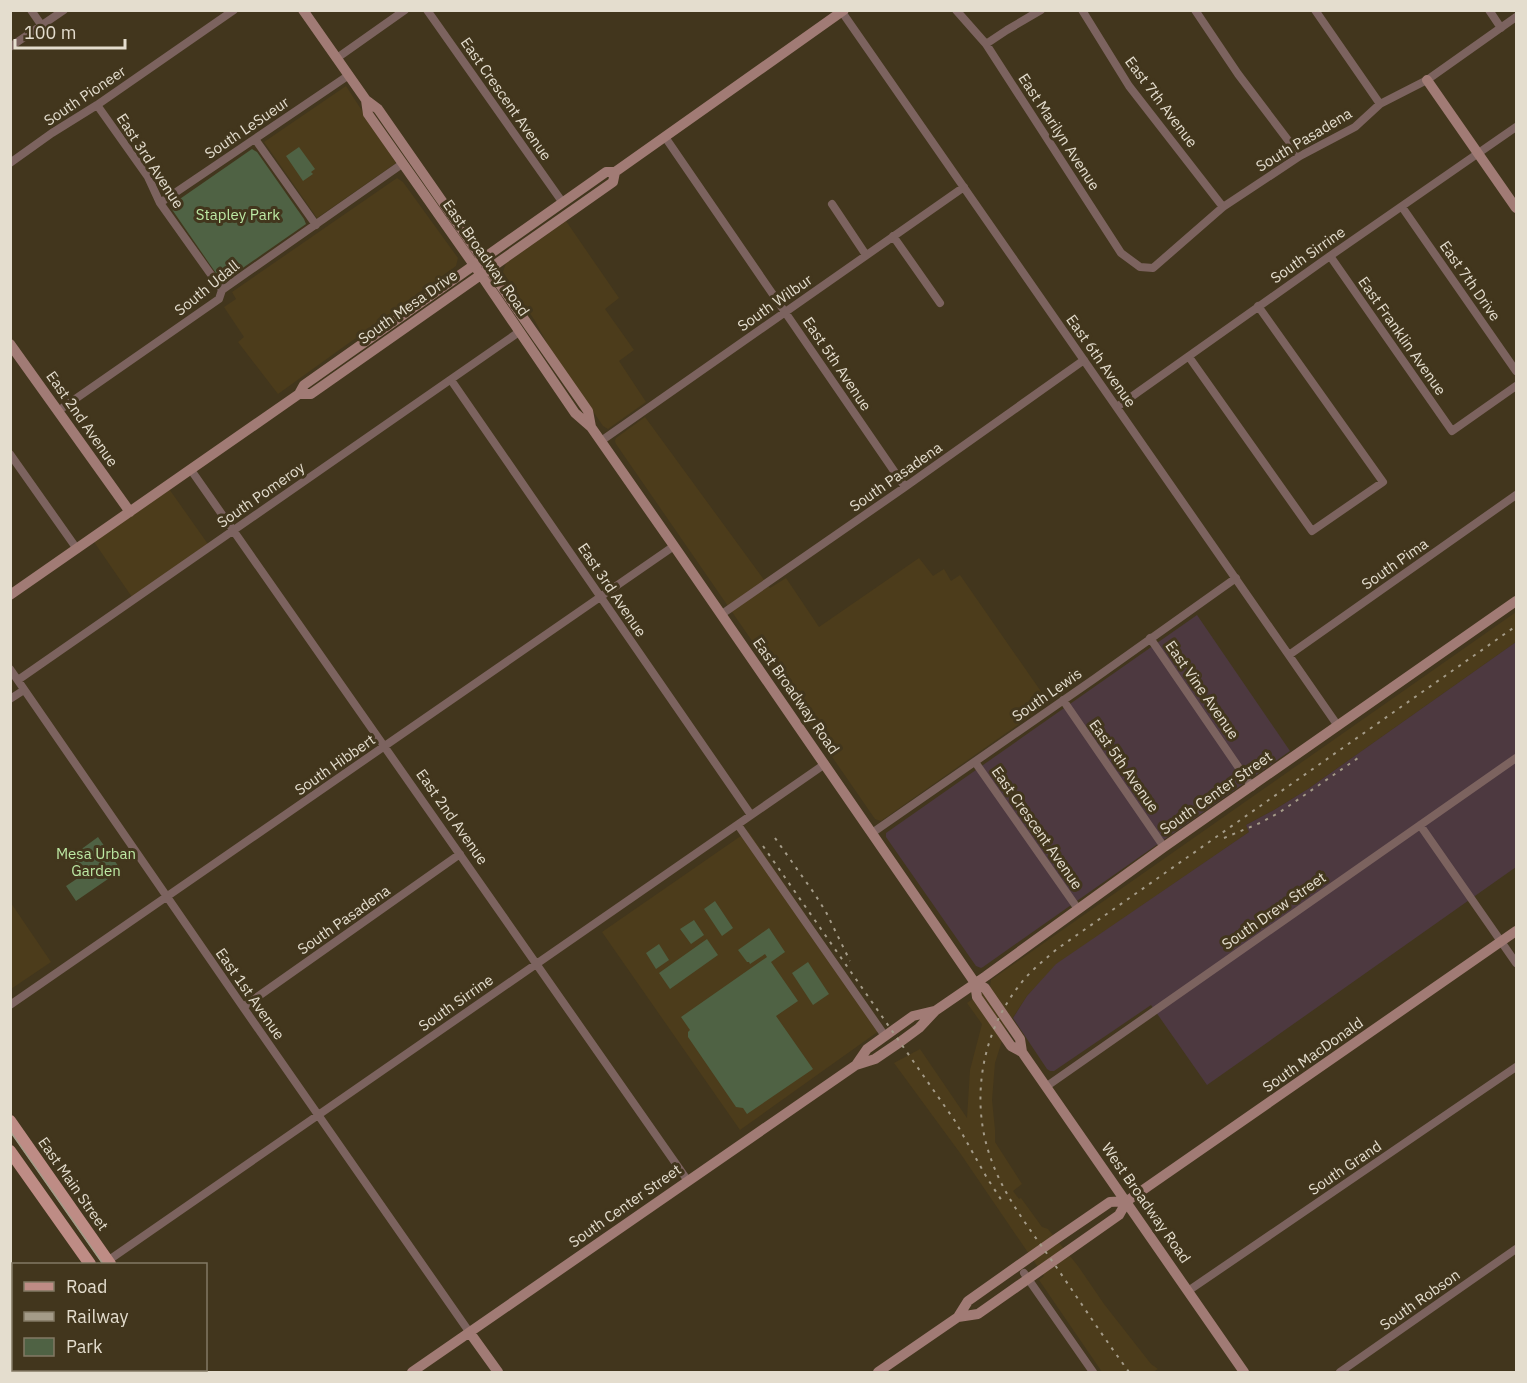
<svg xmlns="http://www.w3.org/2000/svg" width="1527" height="1383" font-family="'IBM Plex Sans',sans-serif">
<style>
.built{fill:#4c3c1b}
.industrial{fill:#4d3940}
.green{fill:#4f6244}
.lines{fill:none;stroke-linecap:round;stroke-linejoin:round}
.street{stroke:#7c635f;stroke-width:8}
.secondary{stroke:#a17b75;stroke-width:10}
.primary{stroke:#be8c85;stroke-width:12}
.tram{stroke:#a49b88;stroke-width:1.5}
.rail{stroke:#a49b88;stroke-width:2;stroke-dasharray:3 6;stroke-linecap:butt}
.labels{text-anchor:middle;stroke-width:6;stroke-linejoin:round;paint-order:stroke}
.street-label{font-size:15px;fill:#e4ddce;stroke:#42361d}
.park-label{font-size:15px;fill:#bde9a4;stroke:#42361d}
</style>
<rect width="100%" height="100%" fill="#42361d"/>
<path class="built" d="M346,86L396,163L317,218L264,142Z
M397,178L403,182L458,258L456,266L278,394L238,342L244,337L224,307L236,299L232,292Z
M566,221L619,298L605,309L634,350L619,361L646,402L608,429L603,426L548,345L535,321L503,272L506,263Z
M645,417L770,588L786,578L819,627L919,558L933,576L944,569L951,581L960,575L1049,703L881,821L875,819L616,444L615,441L616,438Z
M167,486L210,547L134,600L92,539Z
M1516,612V642L1308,789L1274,810L1246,825L1249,832L1057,964L1027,996L1006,1028L995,1063L992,1100L995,1130V1142L1022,1184L1013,1191L1019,1199L1021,1198L1042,1227L1048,1229L1078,1266L1104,1304L1151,1364L1158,1369L1153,1372H1102L1039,1280L1044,1276L960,1153L894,1063L920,1049L967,1118L970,1070L982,1024L967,1003L990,987L991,980Z
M748,831L883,1028L740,1130L602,932Z
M11,903L51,962L11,989H10Z"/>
<path class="industrial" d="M1197,615L1290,751L983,967L981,968L976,966L886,837V833Z
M1516,642V867L1207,1085L1151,1005L1054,1071H1050L1047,1069L1013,1018L1027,996L1056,964L1249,832L1246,825L1274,810L1308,789Z"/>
<path class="green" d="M299,147L315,169L311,172L313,174L303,181L286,156Z
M252,149L257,152L304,219L306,224L224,281L220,279L171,208L174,203Z
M98,837L121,870L76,901L66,886L84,874L72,856Z
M715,901L733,928L722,936L704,909Z
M694,920L704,935L691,944L680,929Z
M769,928L785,952L771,962L798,1001L776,1016L813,1069L747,1114L743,1108L736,1107L688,1037V1032L690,1030L681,1017L767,957L765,954L750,964L749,962H747L738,950Z
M707,939L718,955L670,989L659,973Z
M659,944L669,960L656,969L646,953Z
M808,962L829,994L813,1005L792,973Z
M78,1370H146L148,1372H73Z"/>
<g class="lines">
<path class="street" d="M31,10L42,26
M427,10L563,203
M956,10L986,44L1121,253L1140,267L1153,268L1223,207L1300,156L1355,127L1380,104L1427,80L1516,17
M1082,10L1129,86L1223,207
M1195,10L1238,74L1300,156
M1315,10L1380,104
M1489,10L1501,28
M842,12L1338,726
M986,44L1007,30L1041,10
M10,47L64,10
M337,58L405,10
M97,105L148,177L160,203L222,290
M665,137L905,487
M255,139L316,225
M10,163L52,133L97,105L234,10
M160,203L349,75
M832,204L866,255
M1402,207L1516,371
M893,236L940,303
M1330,256L1452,431L1516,386
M1189,357L1312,531L1383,482L1258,306
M451,380L751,815
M1117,407L1330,256L1516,127
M58,411L219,299L222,290L402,164
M601,441L964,187
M10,454L77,549
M191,470L688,1181
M722,614L905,487L1084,360
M1150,638L1252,787
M1289,655L1516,495
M10,669L243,1007L470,1333
M18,680L519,332
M10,699L24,690
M1063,700L1164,847
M975,762L1078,909
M738,825L885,1036
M1420,825L1516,963
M872,833L1094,679L1236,578
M10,1005L674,546
M243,1007L460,854
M1047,1086L1516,758
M106,1262L825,764
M1024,1273L1093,1372
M1188,1291L1516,1067
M10,1323L14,1321
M10,1339L14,1337
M1340,1372L1516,1249"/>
<path class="secondary" d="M303,10L366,100L378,109L579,398L588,411L591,427
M1427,80L1516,208
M366,100L368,114L481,275L575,413L591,427L674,546L975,983L985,988L1020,1039L1022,1052L1244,1372
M10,344L130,512
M299,394H311L613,182L615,172
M10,595L299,394L304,385L606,172H615L844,10
M975,983L977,997L1011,1046L1022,1052
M856,1065L867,1049L913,1016L934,1011
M958,1317L978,1314L1119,1215L1127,1201L1516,931
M470,1333L498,1372
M412,1372L856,1065L875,1059L900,1042L919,1028L935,1011L986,976L1164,847L1516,601
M878,1372L958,1317L968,1301L1053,1241L1110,1202L1127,1201"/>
<path class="primary" d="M10,1121L110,1264
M10,1151L90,1264
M158,1370L160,1372
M183,1370L185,1372"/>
<path class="tram" d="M10,1131L103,1264
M165,1370L167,1372
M176,1370L178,1372"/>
<path class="rail" d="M775,838L814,893L826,912L850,961
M1224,838L1260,823L1280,812L1358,758
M763,846L955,1121L987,1178L1004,1204
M1129,1372C1104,1338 1081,1303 1057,1268C1033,1233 1005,1199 991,1159C970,1102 981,1035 1018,987C1029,972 1043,961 1057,949L1516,626"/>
</g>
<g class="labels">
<g class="street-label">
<text transform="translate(85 96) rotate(-34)" y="5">South Pioneer</text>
<text transform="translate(506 99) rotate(55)" y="5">East Crescent Avenue</text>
<text transform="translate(1161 102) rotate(53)" y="5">East 7th Avenue</text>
<text transform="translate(247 128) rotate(-34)" y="5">South LeSueur</text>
<text transform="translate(1059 132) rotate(57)" y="5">East Marilyn Avenue</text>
<text transform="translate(1304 140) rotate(-31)" y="5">South Pasadena</text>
<text transform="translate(150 161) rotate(57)" y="5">East 3rd Avenue</text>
<text transform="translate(1308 255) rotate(-35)" y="5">South Sirrine</text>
<text transform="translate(486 258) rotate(55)" y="5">East Broadway Road</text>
<text transform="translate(1470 281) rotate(55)" y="5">East 7th Drive</text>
<text transform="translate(207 288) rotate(-39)" y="5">South Udall</text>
<text transform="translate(775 303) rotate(-35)" y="5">South Wilbur</text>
<text transform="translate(408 307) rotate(-35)" y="5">South Mesa Drive</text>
<text transform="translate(1402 336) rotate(55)" y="5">East Franklin Avenue</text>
<text transform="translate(1101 361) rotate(55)" y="5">East 6th Avenue</text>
<text transform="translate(837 364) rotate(56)" y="5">East 5th Avenue</text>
<text transform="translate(82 419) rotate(55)" y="5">East 2nd Avenue</text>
<text transform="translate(896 477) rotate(-35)" y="5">South Pasadena</text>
<text transform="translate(261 495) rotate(-35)" y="5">South Pomeroy</text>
<text transform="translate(1395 564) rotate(-35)" y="5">South Pima</text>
<text transform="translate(612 590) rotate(56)" y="5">East 3rd Avenue</text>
<text transform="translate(1202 690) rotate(55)" y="5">East Vine Avenue</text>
<text transform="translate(1047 695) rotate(-35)" y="5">South Lewis</text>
<text transform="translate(796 696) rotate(55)" y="5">East Broadway Road</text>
<text transform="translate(335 765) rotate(-35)" y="5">South Hibbert</text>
<text transform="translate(1124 766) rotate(55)" y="5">East 5th Avenue</text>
<text transform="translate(1216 793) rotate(-35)" y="5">South Center Street</text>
<text transform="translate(452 817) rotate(55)" y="5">East 2nd Avenue</text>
<text transform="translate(1037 828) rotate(55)" y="5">East Crescent Avenue</text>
<text transform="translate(1274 911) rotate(-35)" y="5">South Drew Street</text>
<text transform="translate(344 920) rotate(-35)" y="5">South Pasadena</text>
<text transform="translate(250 994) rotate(55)" y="5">East 1st Avenue</text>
<text transform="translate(456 1003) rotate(-35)" y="5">South Sirrine</text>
<text transform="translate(1313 1055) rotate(-35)" y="5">South MacDonald</text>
<text transform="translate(1345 1168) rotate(-34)" y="5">South Grand</text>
<text transform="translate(73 1184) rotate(55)" y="5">East Main Street</text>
<text transform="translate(1146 1203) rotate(55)" y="5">West Broadway Road</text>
<text transform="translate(625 1206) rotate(-35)" y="5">South Center Street</text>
<text transform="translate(1420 1300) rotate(-35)" y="5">South Robson</text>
</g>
<g class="park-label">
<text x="238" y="220">Stapley Park</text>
<text x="96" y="859">Mesa Urban<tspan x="96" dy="17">Garden</tspan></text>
</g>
</g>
<rect width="1527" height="1383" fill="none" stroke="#e4ddce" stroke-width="24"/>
<rect x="12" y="1263" width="195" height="108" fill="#42361d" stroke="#837964" stroke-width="1.5"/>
<rect x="24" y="1282" width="30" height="9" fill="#be8c85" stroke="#837964" stroke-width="1.5"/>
<text x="66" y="1293" font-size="18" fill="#e4ddce">Road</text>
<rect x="24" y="1312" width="30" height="9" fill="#a49b88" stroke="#837964" stroke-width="1.5"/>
<text x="66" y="1323" font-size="18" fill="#e4ddce">Railway</text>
<rect x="24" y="1338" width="30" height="18" fill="#4f6244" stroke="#837964" stroke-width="1.5"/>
<text x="66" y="1353" font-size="18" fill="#e4ddce">Park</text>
<path d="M15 39v9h110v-9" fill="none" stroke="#e4ddce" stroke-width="3"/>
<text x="24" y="39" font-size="18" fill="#e4ddce" stroke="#42361d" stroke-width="4.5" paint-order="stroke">100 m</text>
</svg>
